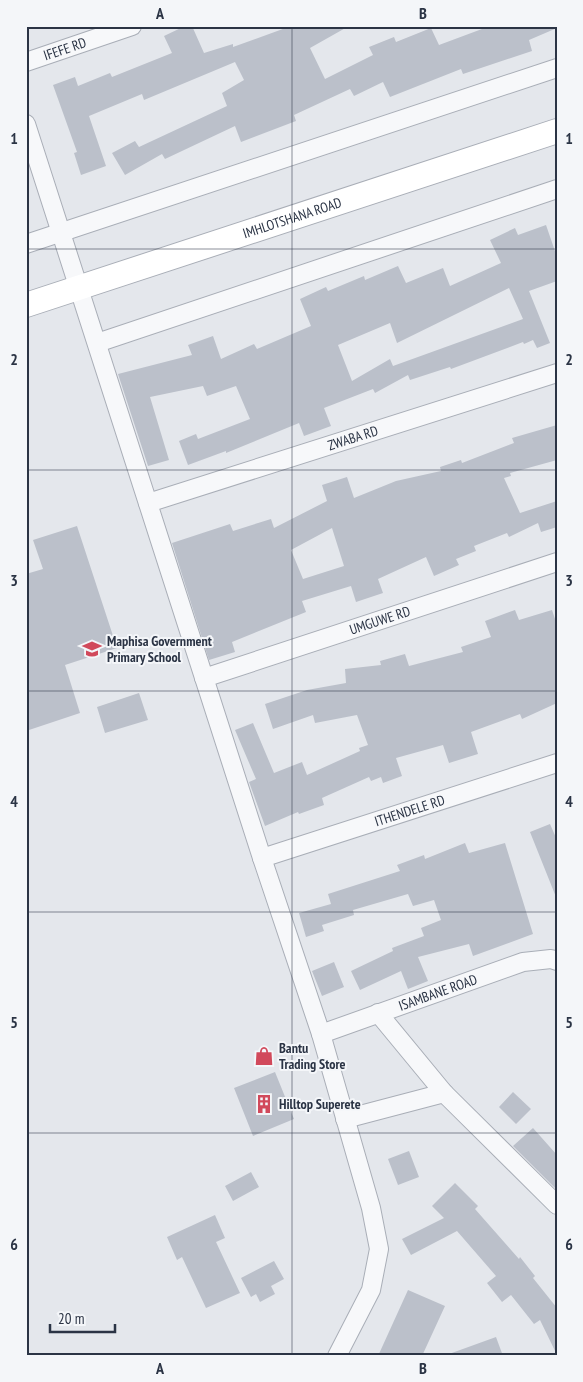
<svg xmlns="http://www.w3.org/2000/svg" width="583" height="1382" font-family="'PT Sans Narrow',sans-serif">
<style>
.building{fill:#bbc0ca;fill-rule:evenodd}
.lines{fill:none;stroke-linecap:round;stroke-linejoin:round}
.street-casing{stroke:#a9aeb7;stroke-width:20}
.secondary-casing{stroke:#a9aeb7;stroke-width:26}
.street{stroke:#f7f8fa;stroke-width:18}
.secondary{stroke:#fff;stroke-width:24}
.grid{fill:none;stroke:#2b3445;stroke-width:1;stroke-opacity:0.55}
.labels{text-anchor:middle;stroke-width:4;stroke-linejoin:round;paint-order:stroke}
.street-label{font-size:14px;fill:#2b3445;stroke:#f4f6f9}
.poi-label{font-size:14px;font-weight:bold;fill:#2b3445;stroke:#f4f6f9;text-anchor:start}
.neatline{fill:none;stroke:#2b3445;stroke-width:2}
.grid-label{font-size:16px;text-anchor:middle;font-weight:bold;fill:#2b3445}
</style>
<rect width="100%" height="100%" fill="#e4e7ec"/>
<path class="building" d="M185,26H192L204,53L233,44V47L291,26H349L310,48L325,79L373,55L369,47L394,37L396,42L431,28L439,45L490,26L557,28L529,40L532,51L463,74L461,69L390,97L383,82L354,96L350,89L294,115L296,121L241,142L235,126L165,159L162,154L125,175L112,153L135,141L139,147L227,106L222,93L244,80L235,62L144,100L142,94L89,116L106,166L81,175L74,153L77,152L53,85L75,77L78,86L110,73L112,77L172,53L164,36Z
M546,225L557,257V281L529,291L550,343L537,348L533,340L524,344L523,342L451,369L450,367L410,380L408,375L375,393L373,389L324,408L331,426L304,436L299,423L226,453V451L188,465L179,441L196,434L198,439L250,419L236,386L207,396L203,386L150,397L169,460L148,466L118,374L192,355L188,345L213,336L221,359L254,344L257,349L311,326L300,299L326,287L328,291L364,276L365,280L398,266L406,283L443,268L450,286L501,263L490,240L515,228L518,235ZM509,288L523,319L393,366L390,359L352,381L338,345L390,323L397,343Z
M557,425V460L510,473L511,476L504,478L520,513L557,501V527L541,532L538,523L509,537L507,533L474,546L476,551L456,559L459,565L434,576L426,557L378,579L383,593L356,602L351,586L302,601L306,612L232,642L235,652L209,660L172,543L230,524L233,531L271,519L274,528L327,501L322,485L347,477L354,498L396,481L441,471L440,467L461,460L462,463L514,443L512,438ZM332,528L344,566L303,579L291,550Z
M77,526L117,648L65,665L80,713L26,731V574L43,569L33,540Z
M515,610L519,620L552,610L557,625V703L522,719L520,714L471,732L478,754L449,763L443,745L396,758L402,776L383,783L381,777L371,781L369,777L322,798L324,805L299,814L298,812L265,826L249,782L256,779L235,730L253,723L274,773L302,762L307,775L360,751L359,748L368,745L357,715L315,723L313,715L273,729L265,704L307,690L346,683L345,669L381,665L380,661L405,654L409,666L463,652L461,647L491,637L485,621Z
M139,693L148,720L105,733L97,707Z
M550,824L557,840L556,897L530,832Z
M465,843L469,853L505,843L533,934L473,956L469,944L418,957L428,981L408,989L401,971L360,990L351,971L393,951L392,948L424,936L421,928L441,920L434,900L413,906L408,894L353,910L354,915L322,925L324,931L306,937L299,913L331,904L328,894L400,871L397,865L424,855L425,859Z
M334,962L344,987L322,996L312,971Z
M275,1072L294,1119L253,1136L234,1088Z
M513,1092L531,1109L516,1124L499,1107Z
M533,1128L557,1155V1190L513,1146Z
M409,1151L419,1177L398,1185L388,1159Z
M251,1172L259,1187L233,1201L225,1186Z
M455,1183L478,1206L475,1209L519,1259L520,1257L535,1276L533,1278L557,1308V1355L540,1320L534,1324L511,1295L502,1302L487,1283L496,1276L457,1231L411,1255L402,1239L444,1218L432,1206Z
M215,1215L225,1238L216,1242L240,1293L206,1308L182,1257L177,1260L167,1237Z
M274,1261L284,1279L271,1286L275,1294L260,1302L256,1294L251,1297L241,1278Z
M408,1290L445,1306L422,1356H378Z
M496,1337L503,1356H450L449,1354Z"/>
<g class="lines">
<g class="street-casing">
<g id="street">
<path id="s1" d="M26,62L132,26"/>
<path d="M26,124L262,858L321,1034L371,1208L379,1249L371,1290L337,1356"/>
<path d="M26,244L557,68"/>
<path d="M97,343L557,189"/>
<path id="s2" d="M148,503L557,373"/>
<path id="s3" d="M204,678L557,562"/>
<path id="s4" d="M262,858L557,763"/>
<path d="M378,1013L444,1093L557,1205"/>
<path id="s5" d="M321,1034L523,962L551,959L557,961"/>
<path d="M345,1119L444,1093"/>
</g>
</g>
<g class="secondary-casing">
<g id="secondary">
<path id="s6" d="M26,305L557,131"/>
</g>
</g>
<use href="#street" class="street"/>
<use href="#secondary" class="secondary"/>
</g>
<path class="grid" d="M292,26V1356M26,249H557M26,470H557M26,691H557M26,912H557M26,1133H557"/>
<defs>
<g id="school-bare" transform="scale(1.5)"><path d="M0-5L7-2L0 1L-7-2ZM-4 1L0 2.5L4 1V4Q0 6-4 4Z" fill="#d1495b" stroke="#f4f6f9" stroke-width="2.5" paint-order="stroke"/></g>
<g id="shop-bare" transform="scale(1.5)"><path d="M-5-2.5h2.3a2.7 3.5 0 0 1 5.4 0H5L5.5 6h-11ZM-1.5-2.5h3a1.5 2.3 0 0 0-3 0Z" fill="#d1495b" stroke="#f4f6f9" stroke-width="2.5" paint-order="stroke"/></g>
<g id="building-bare" transform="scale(1.5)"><path d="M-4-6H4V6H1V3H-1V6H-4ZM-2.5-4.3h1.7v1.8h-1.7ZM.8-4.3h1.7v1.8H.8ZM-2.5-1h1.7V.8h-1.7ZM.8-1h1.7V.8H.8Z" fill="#d1495b" stroke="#f4f6f9" stroke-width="2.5" paint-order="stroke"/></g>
</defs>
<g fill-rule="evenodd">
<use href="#school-bare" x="92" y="649"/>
<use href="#shop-bare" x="264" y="1056"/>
<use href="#building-bare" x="264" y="1104"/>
</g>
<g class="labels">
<g class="street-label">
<text dy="5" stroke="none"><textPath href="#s1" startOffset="41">IFEFE RD</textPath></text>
<text dy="5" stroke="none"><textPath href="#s6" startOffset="280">IMHLOTSHANA ROAD</textPath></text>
<text dy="5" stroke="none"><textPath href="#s2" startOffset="215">ZWABA RD</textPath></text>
<text dy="5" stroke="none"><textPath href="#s3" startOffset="185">UMGUWE RD</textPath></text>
<text dy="5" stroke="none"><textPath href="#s4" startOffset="155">ITHENDELE RD</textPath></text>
<text dy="5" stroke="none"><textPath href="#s5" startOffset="124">ISAMBANE ROAD</textPath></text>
</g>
<g class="poi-label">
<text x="107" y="646">Maphisa Government<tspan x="107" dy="16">Primary School</tspan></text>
<text x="279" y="1053">Bantu<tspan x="279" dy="16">Trading Store</tspan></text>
<text x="279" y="1109">Hilltop Superete</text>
</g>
</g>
<rect width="583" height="1382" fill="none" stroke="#f4f6f9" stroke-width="55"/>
<path d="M50 1324v8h65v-8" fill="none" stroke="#2b3445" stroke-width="2.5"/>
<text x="58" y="1324" font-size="15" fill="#2b3445" stroke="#f4f6f9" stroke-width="4" paint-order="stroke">20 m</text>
<rect x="28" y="28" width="528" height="1326" class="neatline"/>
<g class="grid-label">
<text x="160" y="19">A</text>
<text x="423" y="19">B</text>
<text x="14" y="144">1</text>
<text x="569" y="144">1</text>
<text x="14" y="365">2</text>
<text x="569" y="365">2</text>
<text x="14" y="586">3</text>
<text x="569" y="586">3</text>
<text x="14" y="807">4</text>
<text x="569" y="807">4</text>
<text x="14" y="1028">5</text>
<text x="569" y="1028">5</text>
<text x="14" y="1250">6</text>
<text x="569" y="1250">6</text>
<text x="160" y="1374">A</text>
<text x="423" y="1374">B</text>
</g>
</svg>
